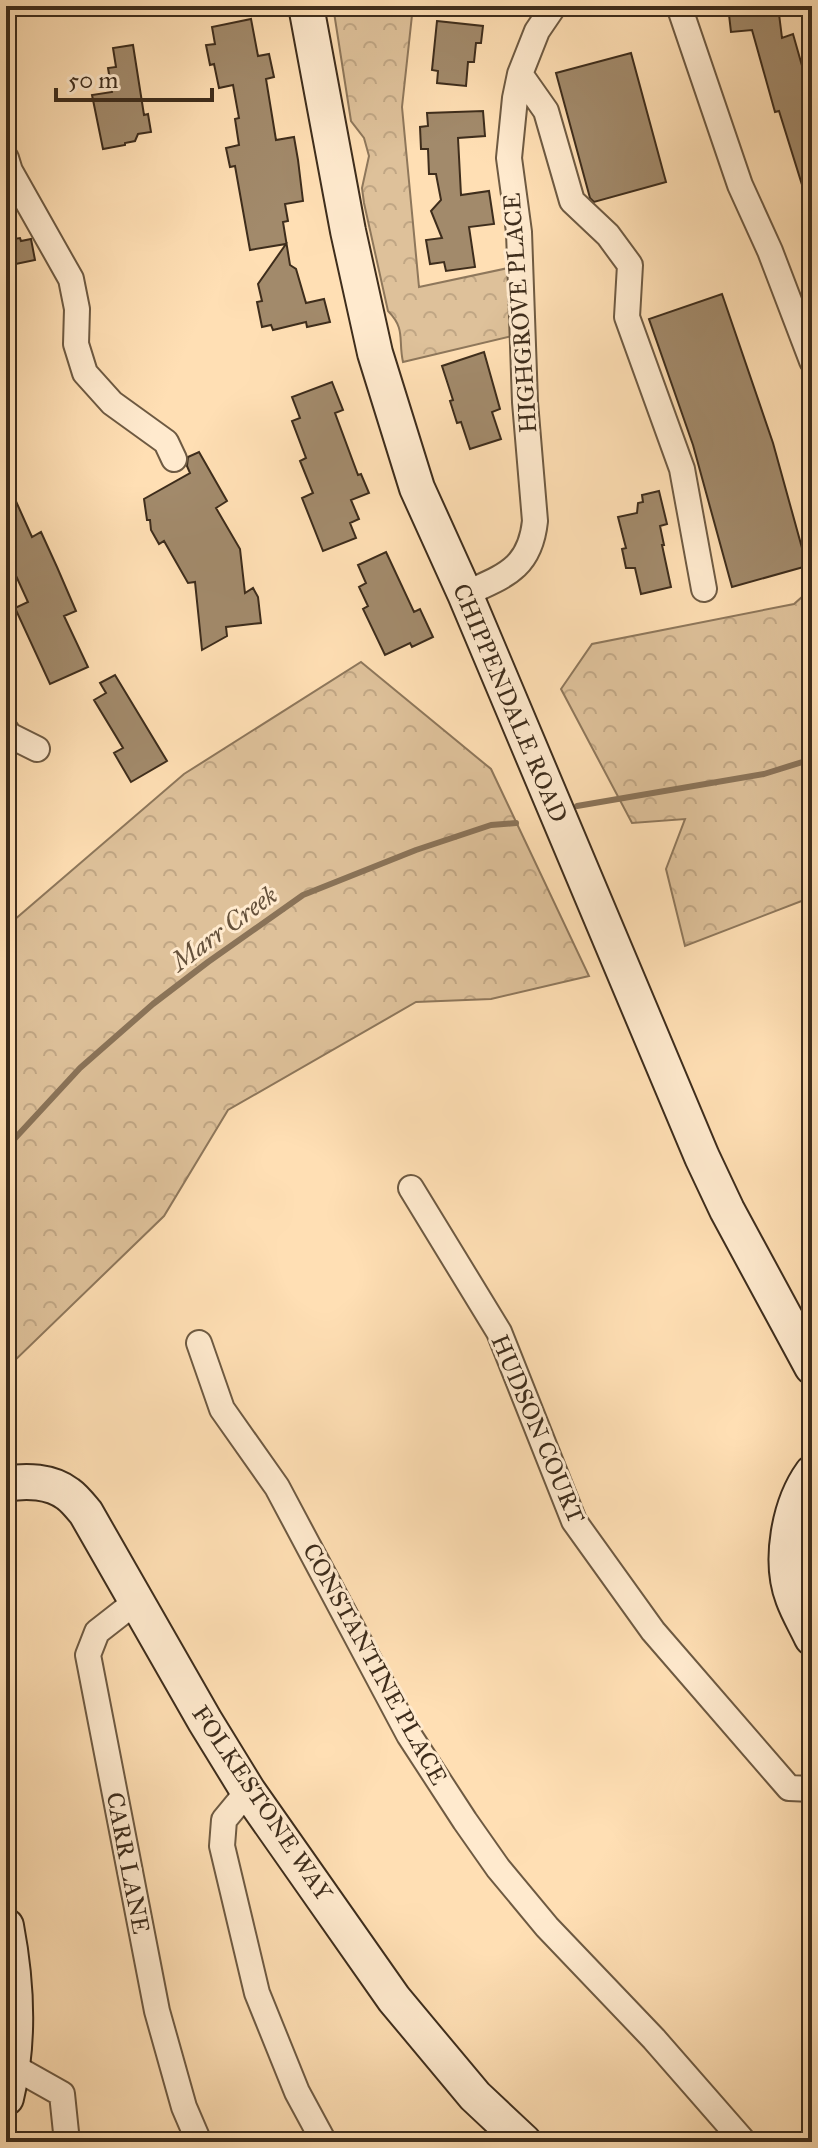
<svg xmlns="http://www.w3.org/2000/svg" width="818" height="2148" font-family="'IM FELL Great Primer',serif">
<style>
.forest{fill:url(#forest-crowns);stroke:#8e775b;stroke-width:2}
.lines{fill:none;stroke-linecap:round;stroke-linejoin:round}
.stream{stroke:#8a7358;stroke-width:6}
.building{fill:#a28a6b;stroke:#3e2d1c;stroke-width:2}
.street-casing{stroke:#6e5a42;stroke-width:28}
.secondary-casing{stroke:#3e2d1c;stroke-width:38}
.street{stroke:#ffeace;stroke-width:24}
.secondary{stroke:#ffeace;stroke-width:34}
.labels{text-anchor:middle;stroke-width:6;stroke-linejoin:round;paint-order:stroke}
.street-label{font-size:24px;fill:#3e2d1c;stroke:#ffeace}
.water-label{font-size:26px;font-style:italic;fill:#64503a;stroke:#ffeace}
</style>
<defs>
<pattern id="forest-crowns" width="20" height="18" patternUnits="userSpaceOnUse" patternTransform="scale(2)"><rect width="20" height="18" fill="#dec19a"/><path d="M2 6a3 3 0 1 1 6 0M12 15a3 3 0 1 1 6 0" fill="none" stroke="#c0a684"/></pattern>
</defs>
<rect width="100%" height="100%" fill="#ffdfb4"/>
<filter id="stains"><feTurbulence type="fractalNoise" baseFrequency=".0025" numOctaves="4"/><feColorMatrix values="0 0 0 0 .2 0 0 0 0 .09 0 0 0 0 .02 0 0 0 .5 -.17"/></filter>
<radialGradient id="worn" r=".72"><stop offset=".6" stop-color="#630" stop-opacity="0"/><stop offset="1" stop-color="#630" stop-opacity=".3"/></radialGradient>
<path class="forest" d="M333,6H413L402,107L419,287L513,267L516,335L403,362C398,340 406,329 388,311L364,203L362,188L369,156L364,138L351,121Z
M812,588V897L685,946L666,869L685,819L632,823L561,689L592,644L794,604Z
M361,662L491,769L589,976L491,999L416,1002L228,1110L164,1216L6,1369V927L184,774Z"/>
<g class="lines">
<path class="stream" d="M577,806L764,774L812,759
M6,1148L80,1068L153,1004L208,962L303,895L416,850L491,825L516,823"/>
</g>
<path class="building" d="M728,6H778L782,38L793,34L812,101V203L808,204L779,111L775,112L752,30L731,32Z
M251,19L258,56L269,54L274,77L266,79L276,140L294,137L298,160L303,201L285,204L288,221L283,222L290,265L296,269L306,303L324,299L330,322L307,327L306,322L273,330L271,325L262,327L257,302L262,301L258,284L286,244L250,250L235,166L230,167L226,148L239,145L235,119L239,118L233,85L219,88L214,64L210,65L206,45L215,44L212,27Z
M437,21L483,26L481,43H476L474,62H468L466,86L437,83L438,71L432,70Z
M133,45L144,115L148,114L151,132L138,134L135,141L125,143V145L103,149L92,95L112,92L108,68L116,67L113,48Z
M631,53L666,182L594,202L590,198L556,73Z
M483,111L485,136L458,138L461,195L489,191L494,224L469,227L475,267L446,271L444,262L430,264L426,240L442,238L431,211L441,200L436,174H429L428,149H421L420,127L428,126L427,113Z
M20,238L21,241L31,239L35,260L6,266V240Z
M722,294L773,443L807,566L732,587L693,445L649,319Z
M484,352L500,409L492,412L501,439L470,449L461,422L457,423L450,401L453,400L442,366Z
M332,382L343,410L335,413L358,475L361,474L369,493L351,500L359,519L350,523L356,538L323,551L302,498L313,493L300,461L306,458L292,421L300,418L292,397Z
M199,452L227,501L216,508L240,549L245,593L253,588L258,597L261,623L226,627L227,636L202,650L195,582L188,583L164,541L159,544L151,530L150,520H147L144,499L190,473L187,466L188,457Z
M6,479L32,537L41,532L57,567L76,611L64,616L88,667L50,684L15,608L28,602L6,554Z
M659,491L667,524L660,526L664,545H662L671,587L641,594L635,568H626L622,549L626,548L618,517L637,513L638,503L643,502L642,495Z
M386,552L414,612L420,609L433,637L412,647L410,643L385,655L363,609L368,606L359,587L366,583L358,565Z
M115,675L167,761L131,782L114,753L123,748L94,700L106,693L100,683Z"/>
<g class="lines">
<g class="street-casing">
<path id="street" d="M679,6L740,185L770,251L812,361
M520,74L546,111L572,201L608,235L630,265L627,317L682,469L704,589
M6,158L10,171L71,279L77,309L76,344L85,373L112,403L166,442L174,459
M465,594C504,576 530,569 535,521L525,402L519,232L509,158L515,98L520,74L537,31L554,6
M6,730L9,735L37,749
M411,1188L499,1332L574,1521L653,1631L789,1788L812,1789
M199,1343L222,1409L277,1487L409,1735L465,1821L498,1868L547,1927L654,2039L744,2142
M138,1600L97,1632L88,1655L157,2011L184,2107L199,2142
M248,1791L224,1820L222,1846L257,1993L297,2092L324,2142
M14,2067L62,2094L67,2142"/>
</g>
<g class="secondary-casing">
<path id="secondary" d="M306,6L348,231L375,353L417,488L465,594L702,1157L727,1210L812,1367
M812,1473C789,1505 779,1561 793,1598C798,1612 806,1625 812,1638
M6,1484C26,1480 51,1481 68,1494C75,1499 81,1507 86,1513L205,1721L248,1791L394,1999L475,2096L524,2142
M6,1926C17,1984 20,2041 6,2098"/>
</g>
<use href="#street" class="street"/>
<use href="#secondary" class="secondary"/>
</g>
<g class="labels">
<g class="street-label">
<text transform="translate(520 313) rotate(-94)" y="8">HIGHGROVE PLACE</text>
<text transform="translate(510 703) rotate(67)" y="8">CHIPPENDALE ROAD</text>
<text transform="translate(538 1429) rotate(67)" y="8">HUDSON COURT</text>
<text transform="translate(375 1664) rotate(61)" y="8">CONSTANTINE PLACE</text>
<text transform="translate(262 1803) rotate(56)" y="8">FOLKESTONE WAY</text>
<text transform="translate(128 1863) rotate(79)" y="8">CARR LANE</text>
</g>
<g class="water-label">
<text transform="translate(224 928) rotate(-36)" y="9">Marr Creek</text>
</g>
</g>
<rect width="818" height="2148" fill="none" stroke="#ffdfb4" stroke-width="32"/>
<rect x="8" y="8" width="802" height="2132" fill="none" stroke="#3e2d1c" stroke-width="4"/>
<rect x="16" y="16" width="786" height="2116" fill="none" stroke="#3e2d1c" stroke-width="2"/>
<path d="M56 88v12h156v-12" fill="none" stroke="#3e2d1c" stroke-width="4"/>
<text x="68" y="88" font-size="24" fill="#3e2d1c" stroke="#ffeace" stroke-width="6" paint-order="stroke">50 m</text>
<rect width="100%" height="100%" filter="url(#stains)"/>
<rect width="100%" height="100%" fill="url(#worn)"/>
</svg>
